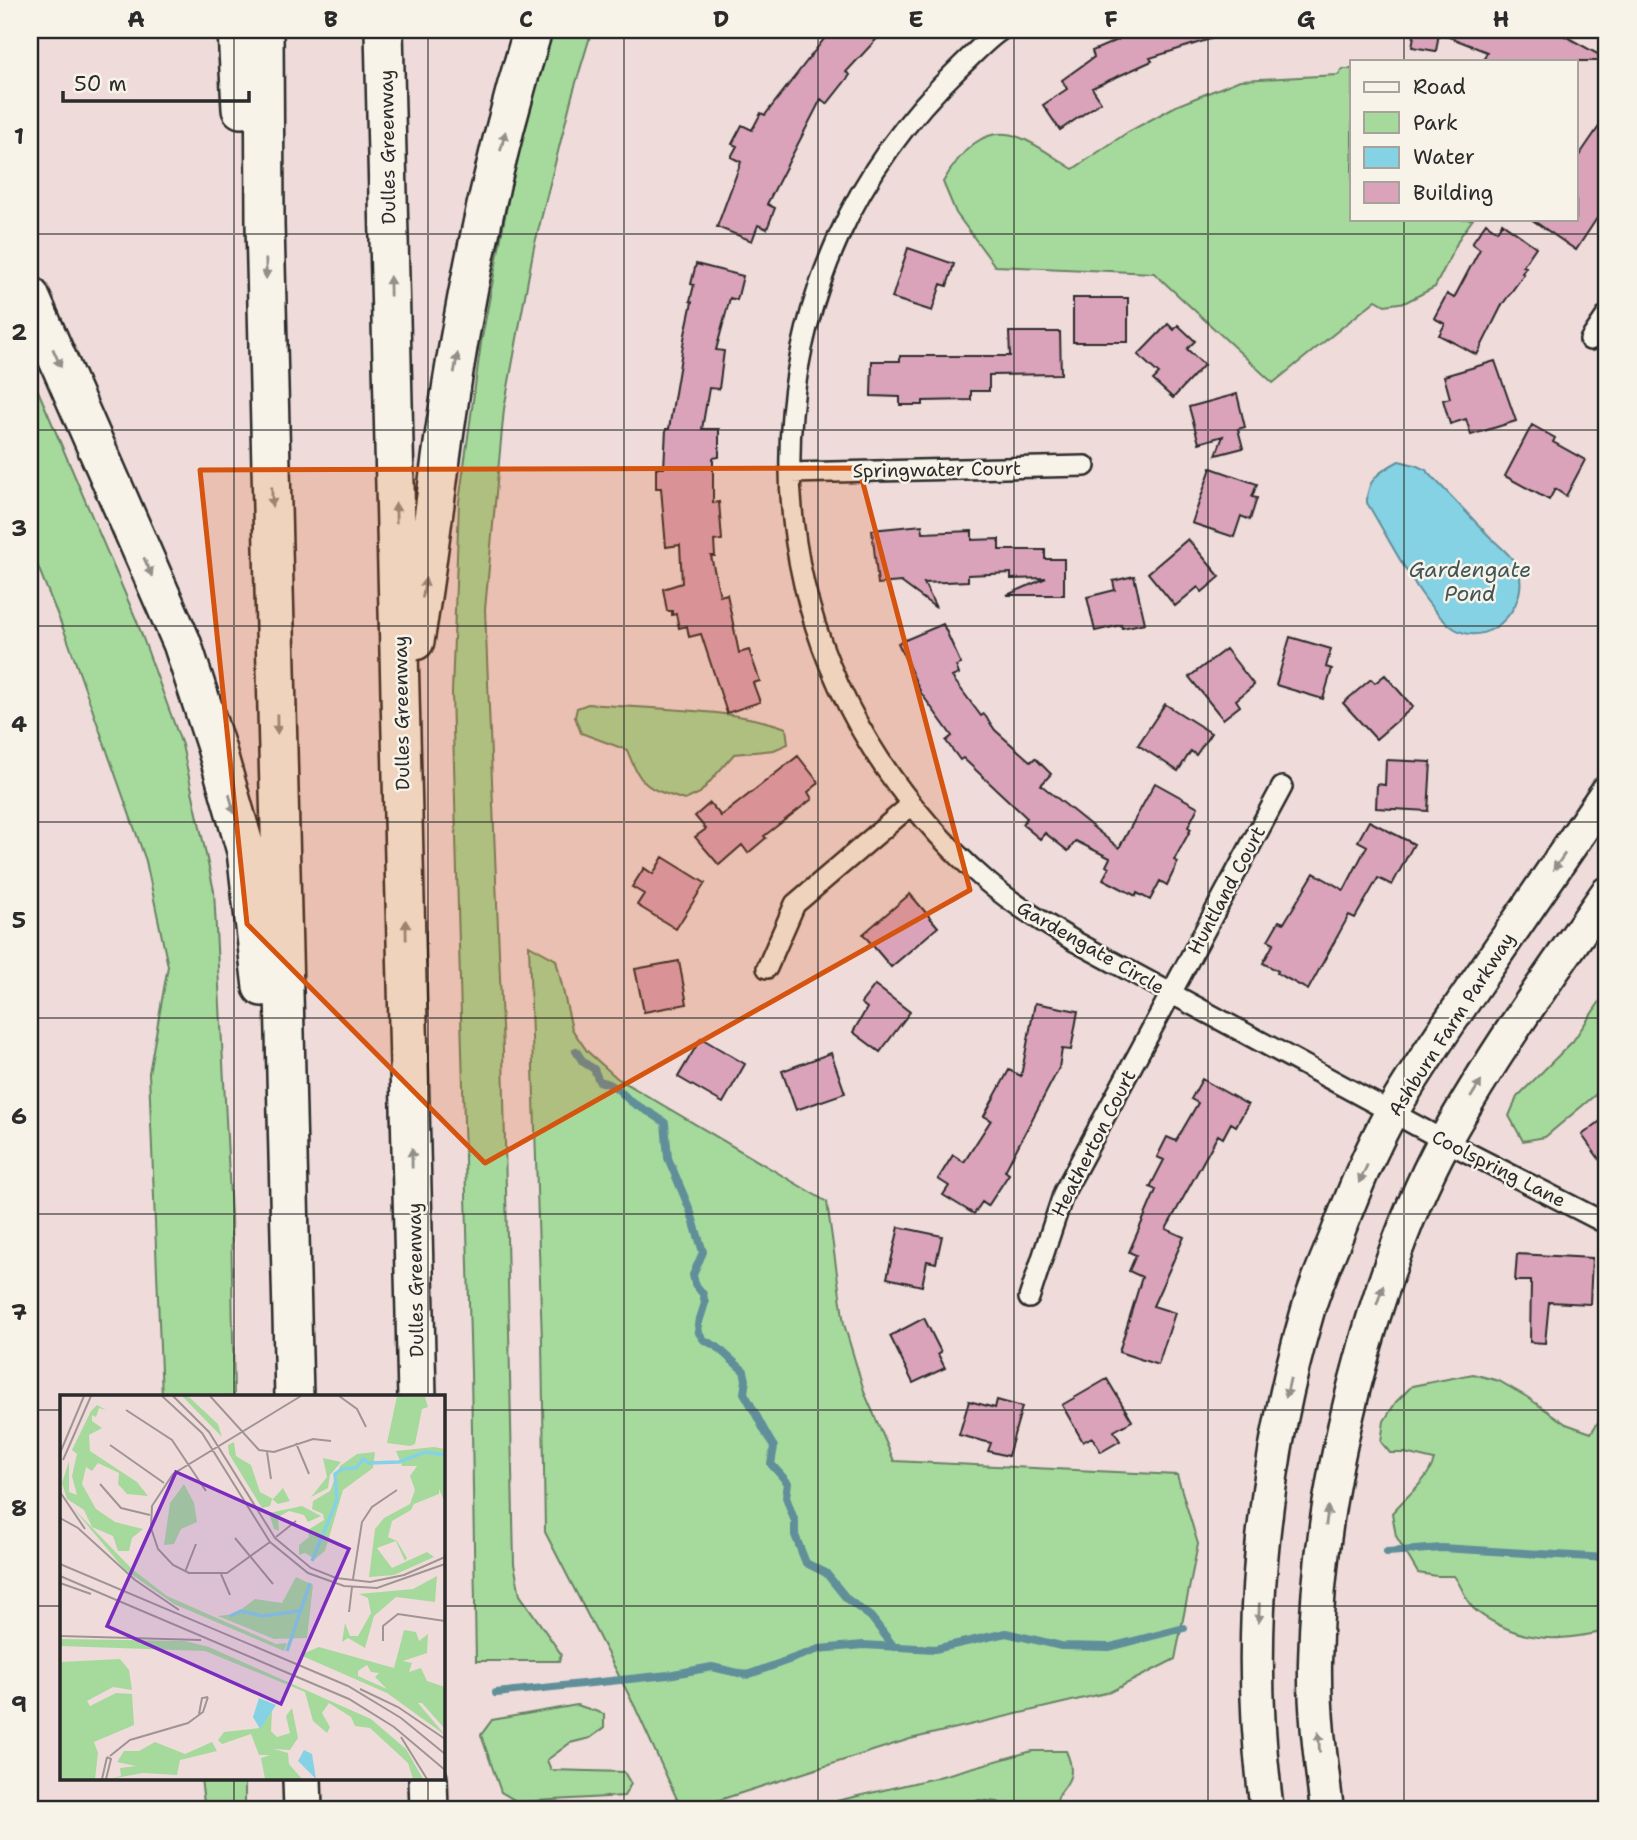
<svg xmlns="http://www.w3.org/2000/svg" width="1637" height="1840" font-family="'Shantell Sans',sans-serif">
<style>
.green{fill:#a6da9d;stroke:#688264;stroke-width:2}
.water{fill:#85d2e4;stroke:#618f9a;stroke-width:2}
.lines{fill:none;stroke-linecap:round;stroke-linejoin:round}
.stream{stroke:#618f9a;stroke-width:8}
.building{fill:#daa3b9;stroke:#2b2b2b;stroke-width:2}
.minor-casing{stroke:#2b2b2b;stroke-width:24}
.primary-casing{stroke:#2b2b2b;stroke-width:37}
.motorway-casing{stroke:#2b2b2b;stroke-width:42}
.minor{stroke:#f7f3e8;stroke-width:19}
.primary{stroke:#f7f3e8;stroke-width:32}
.motorway{stroke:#f7f3e8;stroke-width:37}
.oneway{fill:#918f8a}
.marked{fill:#d5540f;fill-opacity:0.2;stroke:#d5540f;stroke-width:5;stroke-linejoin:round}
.grid{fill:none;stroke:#2b2b2b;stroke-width:2;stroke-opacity:0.55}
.labels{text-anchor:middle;stroke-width:5;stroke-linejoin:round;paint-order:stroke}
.street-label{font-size:19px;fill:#2b2b2b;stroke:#f7f3e8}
.water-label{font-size:21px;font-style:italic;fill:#425559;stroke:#f7f3e8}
.inset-river{fill:none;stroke:#85d2e4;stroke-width:3.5}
.inset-road{fill:none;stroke:#a09594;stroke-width:2}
.view{fill:#7b2cbf;fill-opacity:0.15;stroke:#7b2cbf;stroke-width:3.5}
.inset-edge{fill:none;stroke:#2b2b2b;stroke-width:3.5}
.neatline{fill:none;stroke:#2b2b2b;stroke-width:2.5}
.grid-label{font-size:23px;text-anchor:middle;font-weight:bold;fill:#2b2b2b}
</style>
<rect width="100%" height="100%" fill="#eedbda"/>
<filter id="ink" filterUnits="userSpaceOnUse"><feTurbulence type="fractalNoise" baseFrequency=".0143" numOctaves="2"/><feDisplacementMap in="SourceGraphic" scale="14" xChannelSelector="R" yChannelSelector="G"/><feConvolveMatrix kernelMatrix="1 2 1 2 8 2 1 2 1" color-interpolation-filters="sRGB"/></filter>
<g filter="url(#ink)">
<path class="green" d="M551,30H592L572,96L534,247L504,409L485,609L503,1051L514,1564L520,1595L561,1654L559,1661H476L471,1373L452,693L459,502L481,343L518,148Z
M1343,69H1352V219H1473L1460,237L1435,287L1406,302L1385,305L1376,300L1273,383L1154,273L995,266L956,213L943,182C959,154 984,122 1021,138C1039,145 1056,159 1073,169L1128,132L1176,106L1240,80L1338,75Z
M30,372L136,619L182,745L214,891L231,1215L234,1397H162L149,1073L168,966L146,861L67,638L30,547Z
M588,704C648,709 731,708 786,728L788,744L774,750L734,754L700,793L685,800C647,788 642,788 627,750L581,733L575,717L577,708Z
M529,945L556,960L572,1029L587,1051L617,1078L827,1202L844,1324L865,1394L894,1461L1177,1475L1198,1544L1175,1659L1110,1692L910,1739L688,1810H682L635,1707L545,1532L542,1341Z
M1607,991V1085L1545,1137L1523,1141L1509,1116L1517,1097L1573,1041Z
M1473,1374L1499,1381L1527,1397L1566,1424L1591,1433L1600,1419L1603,1398L1607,1397V1631C1567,1639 1539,1644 1501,1626C1491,1621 1481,1616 1473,1608C1466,1601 1462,1586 1454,1576H1437L1418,1573L1396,1536L1392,1513C1407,1495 1428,1481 1434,1460L1405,1453H1390L1381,1442L1384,1421L1396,1402L1412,1386Z
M577,1705L604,1714V1728L590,1738L570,1743L547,1760L551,1770L624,1772L631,1784L624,1796L518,1802L501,1792L481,1735L492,1720Z
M1032,1751H1066C1082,1787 1054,1785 1056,1810H1009L998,1802L979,1800L951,1810H798L935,1778Z
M201,1779H245V1810H205Z"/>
<path class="water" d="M1399,461L1415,465L1426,470C1447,492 1468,514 1489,536C1497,544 1509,553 1515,563C1536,598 1492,651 1455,629C1423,610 1388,536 1367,503C1366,480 1380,471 1399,461Z"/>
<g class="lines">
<path class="stream" d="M576,1051L583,1062L594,1069L599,1081C624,1087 619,1095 636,1105C647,1111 656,1115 665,1123L668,1158L690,1210L703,1252L693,1275L695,1284L703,1294L705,1303L698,1325L699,1333L704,1340L716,1346L744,1371L746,1380L744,1393C755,1411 763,1430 774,1447L771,1464L788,1483L786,1497L795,1522V1535L806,1563L826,1573L847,1599L871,1617L894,1647
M1387,1552L1442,1548L1607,1558
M496,1693L668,1675L712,1667L747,1675L819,1649L863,1645L935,1649L1006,1633L1061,1646L1110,1647L1184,1628"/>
</g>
<path class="building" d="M831,30H885L846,72L850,75L827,104L821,99L767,204L775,208L767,229L758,225L752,241L717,227L741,162L731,157L737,146L732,144L742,125L752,130L761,113L765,115Z
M1113,30H1226V34L1150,58L1152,61L1092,88L1101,102L1060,130L1043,105L1067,89L1062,80L1094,57L1092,51L1118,40Z
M1415,30H1554L1607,59V61H1483L1487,52L1439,33L1436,51L1412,47Z
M1607,115V203L1576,250L1531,219H1576V160Z
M1486,223L1497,231L1502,223L1536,247L1523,266L1526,267L1522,273L1524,274L1502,305L1477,355L1439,335L1445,324L1434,318L1447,294L1454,298L1480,249L1472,243Z
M908,248L954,264L947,286L941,284L932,311L892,298Z
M696,264L743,276L737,300L730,298L716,350L724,351L719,389L709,388L702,429H719V457L713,458V503L719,502L722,540L714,541L715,556H711L720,596L727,594L739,653L749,650L760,681L753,683L760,702L727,713L701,634L689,637L687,626L679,628L676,614L672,615V611H667L663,589L682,583L680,545L666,547L661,488H656V468H664L666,429H669L684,339L692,302L690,301L694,285L691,284Z
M1073,298H1128V342H1073Z
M1168,324L1174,330L1178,325L1195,341L1187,349L1204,365L1173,398L1153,380L1159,374L1138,355Z
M1009,332H1060L1061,374L989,375V391H971V400L923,401V405H900V397L871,396L872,361H900V356H1010Z
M1495,361L1516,421L1471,435L1466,419L1450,424L1443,400L1450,398L1444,376Z
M1237,394L1245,427L1238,429L1243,448L1216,455L1223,436L1199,443L1189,407Z
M1532,425L1555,438L1553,442L1585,460L1566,496L1555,489L1549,500L1505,476Z
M1211,468L1257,484L1252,497L1257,498L1250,520L1241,516L1234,537L1192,523Z
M922,525L923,533L972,531V540L999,539V550H1045V559H1064V595H1007L1046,578L1011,579V573L968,575V581L924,583L936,608L901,582L878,584L872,530Z
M1188,539L1220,577L1202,592L1198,587L1175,606L1148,573Z
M1134,576L1145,623L1122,628L1121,625L1095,631L1087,597L1115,590L1113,581Z
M943,624L961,664L956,666L959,674L952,677L981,716L984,714L995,730L1031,762L1035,758L1051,774L1041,785L1119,848L1155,783L1198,807L1188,827L1191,829L1174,860L1178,862L1167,885L1160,881L1150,900L1137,893L1136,896L1103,879L1109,868L1106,866L1110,858L1076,841L1068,851L1045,833L1040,839L1022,824L1027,818L963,758L960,760L946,741L952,736L921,693L898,643Z
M1290,637L1331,649L1326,667L1332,669L1323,699L1276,685Z
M1226,649L1254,685L1236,700L1240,706L1223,719L1189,677Z
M1385,675L1413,707L1376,739L1343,703L1371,679L1375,683Z
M1165,704L1211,733L1196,755L1191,751L1178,771L1138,745Z
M798,756L819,783L808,792L812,799L764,836L766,838L748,853L742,845L719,865L695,837L706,829L695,816L710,803L721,816Z
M1386,760L1431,762L1428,811L1376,808L1377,784L1385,785Z
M1369,821L1414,844L1392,885L1378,878L1355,918L1349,915L1308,990L1277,973L1278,971L1263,963L1274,943L1268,940L1279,921L1284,923L1314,873L1344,890L1367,846L1358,841Z
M663,857L705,883L676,929L637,905L644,894L632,887L644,868L653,874Z
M910,894L938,927L891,967L863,934Z
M679,961L687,1004L644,1012L635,969Z
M875,985L910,1012L880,1052L853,1032L867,1008L861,1003Z
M1035,1003L1078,1011L1071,1050L1062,1049L1059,1068L1005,1171L1009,1174L988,1206L982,1202L974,1214L943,1195L949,1186L938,1179L953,1155L964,1162L991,1120L984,1116L1009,1070L1021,1076Z
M701,1038L745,1064L723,1103L678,1077Z
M831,1053L845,1093L796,1110L782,1071Z
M1202,1079L1248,1105L1236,1126L1231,1123L1223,1138L1218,1135L1166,1229L1184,1237L1153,1306L1175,1313L1158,1365L1119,1352L1142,1277L1129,1271L1136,1255L1129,1252L1156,1190L1150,1187L1164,1160L1157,1157L1167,1137L1176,1141L1198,1103L1191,1099Z
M1607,1116V1170L1582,1135Z
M899,1227L942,1236L936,1263L927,1261L922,1286L887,1278Z
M1517,1254L1592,1258L1590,1304L1549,1302L1545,1343L1530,1342L1531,1281H1515Z
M924,1318L941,1352L938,1354L945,1368L913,1383L890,1336Z
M1107,1379L1132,1421L1114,1431L1120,1441L1101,1452L1092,1437L1083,1442L1062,1405Z
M997,1400L1022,1407L1008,1456L988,1451L991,1443L959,1435L969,1401L995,1408Z"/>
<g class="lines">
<g class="minor-casing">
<path id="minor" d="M1001,30C986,40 974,54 961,66C909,116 867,173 838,238C737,466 799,719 986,881C1014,905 1045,924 1076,942L1445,1141L1607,1224
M1590,340L1607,315
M790,473L1085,466
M767,968L795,904L911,805
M1029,1298L1064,1192L1282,787"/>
</g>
<g class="primary-casing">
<path id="primary" d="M1267,1810C1244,1643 1261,1471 1308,1310C1316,1283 1328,1257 1338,1232C1354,1191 1371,1148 1393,1110C1417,1069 1445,1029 1472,989C1517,923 1562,857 1607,792
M1327,1810C1321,1762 1314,1712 1315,1663C1317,1553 1335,1452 1365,1346C1385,1276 1410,1204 1445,1140C1493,1054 1551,973 1607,893"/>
</g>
<g class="motorway-casing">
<path id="motorway" d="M237,30L241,109
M264,30L265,224L294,1397
M384,30L417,1397
M30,296L182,643L216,747L246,851L262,987
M415,641C427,571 435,500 445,430C464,295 493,160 533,30
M302,1779L303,1810
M428,1779L429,1810"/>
</g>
<use href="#minor" class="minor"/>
<use href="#primary" class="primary"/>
<use href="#motorway" class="motorway"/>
</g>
<defs><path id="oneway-solid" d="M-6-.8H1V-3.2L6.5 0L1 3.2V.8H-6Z" transform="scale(1.75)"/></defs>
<g class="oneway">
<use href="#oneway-solid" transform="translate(503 141) rotate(-76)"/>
<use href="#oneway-solid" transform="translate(266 269) rotate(89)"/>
<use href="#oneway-solid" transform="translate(390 286) rotate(-91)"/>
<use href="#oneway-solid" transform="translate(57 358) rotate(66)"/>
<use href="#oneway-solid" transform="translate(456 363) rotate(-80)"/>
<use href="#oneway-solid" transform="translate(272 497) rotate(89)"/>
<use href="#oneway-solid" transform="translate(396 513) rotate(-91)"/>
<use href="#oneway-solid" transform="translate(148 567) rotate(66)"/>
<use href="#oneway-solid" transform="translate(424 588) rotate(-81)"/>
<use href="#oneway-solid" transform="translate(277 724) rotate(89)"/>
<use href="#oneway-solid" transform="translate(232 804) rotate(74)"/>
<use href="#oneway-solid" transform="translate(1559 862) rotate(125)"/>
<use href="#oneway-solid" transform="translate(406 930) rotate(-91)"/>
<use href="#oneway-solid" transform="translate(1476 1089) rotate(-58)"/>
<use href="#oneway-solid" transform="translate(412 1158) rotate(-91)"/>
<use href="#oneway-solid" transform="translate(1363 1174) rotate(115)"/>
<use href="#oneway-solid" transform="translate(1380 1295) rotate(-71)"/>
<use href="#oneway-solid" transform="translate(1288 1388) rotate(103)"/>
<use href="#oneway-solid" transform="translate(1327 1516) rotate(-83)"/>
<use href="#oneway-solid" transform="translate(1259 1613) rotate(92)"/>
<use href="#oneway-solid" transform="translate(1319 1742) rotate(-93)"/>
</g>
</g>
<path class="marked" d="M859,468L970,890L485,1163L247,924L200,470Z"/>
<path class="grid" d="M234,30V1397M428,30V1397M624,30V1810M818,30V1810M1014,30V1810M1208,30V1810M1404,30V61M1404,219V1810M30,234H1607M30,430H1607M30,626H1607M30,822H1607M30,1018H1607M30,1214H1607M30,1410H61M443,1410H1607M30,1606H61M443,1606H1607M234,1779V1810M428,1779V1810"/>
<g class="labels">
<g class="street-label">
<text transform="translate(387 147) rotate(-91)" y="7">Dulles Greenway</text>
<text transform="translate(937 469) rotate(-1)" y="7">Springwater Court</text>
<text transform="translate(401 713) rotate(-91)" y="7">Dulles Greenway</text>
<text transform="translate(1226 890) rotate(-62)" y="7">Huntland Court</text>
<text transform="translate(1091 947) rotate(30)" y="7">Gardengate Circle</text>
<text transform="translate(1451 1024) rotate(-57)" y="7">Ashburn Farm Parkway</text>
<text transform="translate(1093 1143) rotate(-63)" y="7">Heatherton Court</text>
<text transform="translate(1499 1168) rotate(27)" y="7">Coolspring Lane</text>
<text transform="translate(415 1280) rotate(-91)" y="7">Dulles Greenway</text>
</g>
<g class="water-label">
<text x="1470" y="577">Gardengate<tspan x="1470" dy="24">Pond</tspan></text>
</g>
</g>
<g transform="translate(60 1395)">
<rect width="385" height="385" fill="#eedbda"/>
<path d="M122,1H128L158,29L162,42ZM337,1L365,2L368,12L362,14L355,49L350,51L327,48ZM37,10L46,15L39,13L36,22L32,20V26L42,33L29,40L30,56L77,87L88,101L67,99L58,89L59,78L38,68L32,76L26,72L22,89L36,114L55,127L83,134L72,143L69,156H58L53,141L32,132L24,115L7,104L2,88L9,66V97L17,100L12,81L17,59L12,55L31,16ZM174,47L176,61L191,70L200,97L213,104L223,93L230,106L218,109L212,104L210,111L202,113L169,59L168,50ZM374,52L385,54V108L379,94V99L354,109L351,115L332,126L328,142L337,146L347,163L345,166L336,146L317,153L332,173L367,157L374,162L334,180L309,182L315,134L324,123L350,109L355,95L350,81L357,71H342L336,56ZM315,57L313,73L283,95L265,156L255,164L245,158L239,160V150L249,142L248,135L264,125L263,119L252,114L253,106L270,96L280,71L297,59ZM263,63L281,67L270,80L268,93L251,102L267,82ZM124,89L134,108L137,127L121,134L114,149L104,150L110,108ZM242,111L261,121L248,127L244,120L229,116L218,122L219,136L214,134L209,118ZM13,113L72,174L107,201L216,249L227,248L224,256L114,209L64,174ZM377,181L375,207L336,202L314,221L305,253L288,243L282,247L285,228L290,241H298L311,218L308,203L299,199L353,194ZM236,182L253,190L247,243L214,244L158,221L175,219L195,204L222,208ZM344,235L356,237L359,246L368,239L367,258L343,266L352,268L349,277L361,273L367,286L385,292V334L362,308H358L385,340L327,298L240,260L259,252L334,273ZM307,270L311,277L319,278L315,282L327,294L298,281V276ZM0,244L125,246L149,252L311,324L346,354L363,384H353L348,368L310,333L295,331L291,322L269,308L262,318L270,332L267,338L253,326L245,297L145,256L0,251ZM60,264L69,275L72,295L53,292L27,306L30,311L56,298L72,299L74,330L34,347L38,358L35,384H0V267ZM232,313L238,343L230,355L214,354L228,358L229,369L242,384H205L201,363L210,360H199L191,339L162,349L158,345L164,337L200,333L212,316L211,336L217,342L230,338L226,321ZM95,347L125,359L152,347L157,356L120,365L117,380L83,378L50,384L61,381L60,373L76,371L57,367L64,356H79Z" fill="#a6da9d" fill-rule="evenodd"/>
<path d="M199,303L216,310L200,334L193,322ZM244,355L252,359L256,384L238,366Z" fill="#85d2e4"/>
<path class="inset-river" d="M252,166L277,105L275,79L282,74L296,73L303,64L309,68L339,67L365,57L385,60M170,221L181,216L202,221L240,216M227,256L250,188"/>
<path class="inset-road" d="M102,1L142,38L210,147L248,178L284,191L317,193L385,169M113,1L149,37L215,143L251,173L276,183L310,187L344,180L385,162M150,1L199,55L214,57L253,44L271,46M279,1L297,14L306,32M66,15L112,45L146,96M236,48L249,79M50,50L104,88M207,57L211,84M0,58L24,1M3,65L31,1M40,89L61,113L90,120M0,97L25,134M0,123L18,133L75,185L119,215M216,142L236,126M175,143L213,189M210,147L167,178H129L113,170L98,154L91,133L92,111L113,79L241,1M0,169L288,291L341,323L385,359M125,177L136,149M161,179L170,200M0,181L289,304L334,332L385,375M293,184L302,127L312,112L337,95M0,188L31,199M289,217L292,192M0,241L141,245M323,246V231L338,219L385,226M385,265V242M300,294L338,312L385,344M139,319L142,303L148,302M341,342L367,384M50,361L70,345L128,328L143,317L148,302M42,384L47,362M46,384L51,364L47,362"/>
<path class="view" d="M116,77L289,154L221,309L47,231Z"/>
<rect width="385" height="385" class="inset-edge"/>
</g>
<rect width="1637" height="1840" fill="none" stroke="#f7f3e8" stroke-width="77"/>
<rect x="1350" y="60" width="228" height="161" fill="#f7f3e8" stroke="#a5a39c" stroke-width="2"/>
<rect x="1364" y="82" width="35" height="10" fill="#f7f3e8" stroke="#a5a39c" stroke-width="2"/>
<text x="1413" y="94" font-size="21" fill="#2b2b2b">Road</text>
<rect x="1364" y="112" width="35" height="21" fill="#a6da9d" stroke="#a5a39c" stroke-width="2"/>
<text x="1413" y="130" font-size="21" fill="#2b2b2b">Park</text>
<rect x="1364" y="147" width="35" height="21" fill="#85d2e4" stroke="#a5a39c" stroke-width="2"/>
<text x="1413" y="164" font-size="21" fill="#2b2b2b">Water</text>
<rect x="1364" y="182" width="35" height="21" fill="#daa3b9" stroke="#a5a39c" stroke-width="2"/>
<text x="1413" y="200" font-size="21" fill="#2b2b2b">Building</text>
<path d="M63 91v10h186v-10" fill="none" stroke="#2b2b2b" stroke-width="3.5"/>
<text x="74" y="91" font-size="21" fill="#2b2b2b" stroke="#f7f3e8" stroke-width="5" paint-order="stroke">50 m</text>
<rect x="38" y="38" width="1560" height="1763" class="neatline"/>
<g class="grid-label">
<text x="136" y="27">A</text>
<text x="331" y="27">B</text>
<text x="526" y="27">C</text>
<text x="721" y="27">D</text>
<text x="916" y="27">E</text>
<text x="1111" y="27">F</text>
<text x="1306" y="27">G</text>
<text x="1501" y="27">H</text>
<text x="19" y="144">1</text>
<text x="19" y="340">2</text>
<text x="19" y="536">3</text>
<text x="19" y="732">4</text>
<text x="19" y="928">5</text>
<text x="19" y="1124">6</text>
<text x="19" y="1320">7</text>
<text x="19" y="1516">8</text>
<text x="19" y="1712">9</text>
</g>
</svg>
